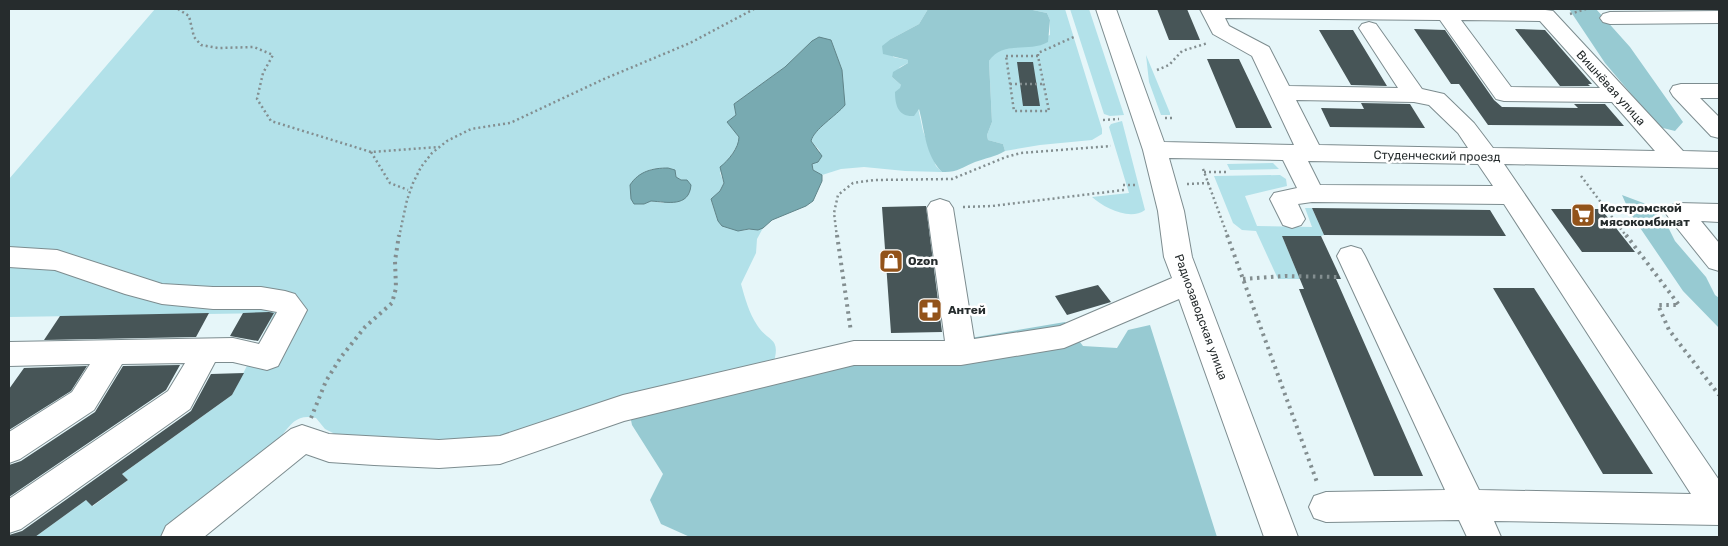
<svg xmlns="http://www.w3.org/2000/svg" width="1728" height="546" font-family="Rubik,sans-serif">
<style>
.green{fill:#b2e1e9;fill-rule:evenodd}
.forest{fill:#97cad2}
.water{fill:#78aab1;stroke:#5f8489}
.building{fill:#475557}
.lines{fill:none;stroke-linecap:round;stroke-linejoin:round}
.minor-casing{stroke:#7d8c8f;stroke-width:2}
.path-far1{stroke:#838e90;stroke-width:2.5;stroke-dasharray:2 3;stroke-linecap:butt}
.path{stroke:#838e90;stroke-width:4;stroke-dasharray:2.5 4.5;stroke-linecap:butt}
.minor{fill:#fff;fill-rule:evenodd}
.labels{text-anchor:middle;stroke-width:5;stroke-linejoin:round;paint-order:stroke}
.street-label{font-size:12px;fill:#262c2d;stroke:#fff}
.poi-label{font-size:12px;font-weight:bold;fill:#262c2d;stroke:#fff;text-anchor:start}
</style>
<rect width="100%" height="100%" fill="#e6f6f9"/>
<path class="green" d="M155,9H928L919,24L891,39L893,57L908,60V63L900,67L892,77L901,85V88L918,108L923,131L936,166L942,172L905,171L864,167L841,169L822,175L813,170L812,164L820,151L811,141L812,135L823,125L843,81L842,70L831,40L812,41L785,67L734,104L736,115L727,122L739,137V143L720,173L724,183L720,191L711,200L718,221L738,231L763,228L757,239L756,253L741,284C745,298 749,313 757,325C768,343 782,336 773,365L535,432L459,446L337,435L325,429L316,418C299,414 293,421 283,434L290,442L169,537H35L86,500L93,506L128,480L122,474L232,395L274,313L9,317V179ZM668,168L675,170L676,177L681,180L663,203L651,201L644,204L631,199L651,169Z
M1028,9H1065L1102,129V134L1092,140L1040,145L1005,151L1003,144L988,140L987,135L992,122L989,61L994,53L1004,49L1018,47L1050,35V20L1047,13Z
M1070,9H1089L1124,115L1110,116L1104,114Z
M1146,55L1170,113V115H1161L1149,82Z
M1122,121L1145,210C1130,221 1104,208 1092,197L1129,193L1109,127L1111,124Z
M1273,163L1279,169L1230,170L1227,164Z
M1280,175L1286,179L1287,186L1245,196L1257,226L1312,227L1305,208H1312L1324,235L1321,236H1282L1300,279H1278L1256,231L1242,230L1233,223L1214,176Z"/>
<path class="forest" d="M928,9H1028L1047,13L1050,20L1048,42C1029,53 1002,40 989,61L992,122L987,135L988,140L1003,144L1005,151C995,157 986,158 975,162C963,167 956,173 942,172C925,155 925,131 919,109L914,116C898,117 895,105 895,92L900,88L901,85L892,77L893,72L908,63V60L883,54L882,46L891,39L919,24Z
M1569,9H1596L1630,47L1683,122L1675,131L1659,127L1605,63Z
M1622,195L1646,204L1666,223L1675,241L1706,277L1715,295L1719,298V328L1683,291L1630,213Z
M1065,322L1083,346L1117,348L1128,330L1150,325L1217,537H690L661,524L650,500L663,474L632,425L628,406L941,343Z"/>
<path class="water" d="M819,37L831,40L842,70L845,105C836,116 814,129 811,141L822,156L818,162L812,164L813,170L822,175V181L813,201L806,206L772,220L763,228L758,230L749,229L738,231L722,226L718,221L711,199L720,191L724,183L720,167C728,161 739,148 739,137L727,122L736,115L734,104L785,67L812,41Z
M668,168L675,170L676,177L681,180H687L691,185C689,208 667,202 651,201L644,204H634L631,199L630,185C639,171 653,168 668,168Z"/>
<path class="building" d="M1157,9H1187L1200,40H1169Z
M1414,29L1445,30L1494,100L1502,107L1578,108L1574,104H1605L1624,126L1488,125L1459,84H1451Z
M1515,29L1545,30L1592,84H1588L1590,86H1560Z
M1319,30H1353L1387,86L1351,85Z
M1207,59H1239L1272,128H1236Z
M1017,62H1033L1040,106H1023Z
M1361,103L1410,104L1425,128L1330,127L1321,108L1364,109Z
M926,206L942,332L891,333L882,207Z
M1312,208L1490,210L1506,236L1324,235Z
M1551,209H1601L1635,252H1582Z
M1282,236H1321L1341,279H1336L1423,476H1374L1299,289H1304Z
M1098,285L1111,302L1067,315L1055,296Z
M1493,288H1534L1653,474H1603Z
M269,312L274,313L258,341L230,336L243,313Z
M209,313L196,337L44,340L60,316Z
M180,365L166,390L9,497V465L21,461L95,412L123,366Z
M87,366L71,391L9,430V389L24,368Z
M244,373L232,395L122,474L128,480L92,506L86,500L35,537H9V535L22,531L191,411L211,374Z"/>
<g class="lines">
<g class="minor-casing">
<path id="minor" d="M1096,9H1116L1164,142L1294,145L1252,56L1213,34L1200,9H1538L1553,11L1683,151L1719,152V168L1504,164L1719,480V525L1494,521L1501,537H1467L1459,520L1326,522L1314,518L1309,507L1314,496L1326,492L1445,490L1337,256L1341,249L1351,246L1361,249L1365,256L1479,490L1691,494L1504,204L1312,202L1298,204L1305,219L1301,225L1292,228L1283,225L1270,199L1274,193L1297,188L1283,160L1169,158L1184,211L1192,257L1298,537H1264L1179,299L1064,348L961,365H854L624,421L500,464L439,468L374,465L329,462L306,454L204,537H161L166,526L291,429L302,425L329,434L439,440L500,436L623,395L854,341H945L927,208L931,202L940,199L949,202L953,208L974,339L1060,326L1172,278L1164,257L1158,211L1143,150ZM1225,18L1440,20L1496,99L1504,101L1612,102L1655,151L1493,148L1474,123L1444,94L1422,89L1376,24L1369,22L1362,24L1359,28L1398,88L1289,86L1269,47L1229,26ZM1461,20L1540,21L1600,88L1511,87ZM1296,100L1414,102L1429,105L1458,133L1468,148L1319,145ZM1308,161L1478,164L1493,186L1320,185Z
M1719,11V23L1610,24L1603,22L1600,18L1603,14L1610,12Z
M1681,84H1719V98H1700L1719,117V138L1711,136L1673,96L1670,91L1673,86Z
M1678,203L1719,204V222L1701,221L1719,243V271L1709,268L1669,218L1665,212L1669,206Z
M9,247L57,250L162,284L213,287H261L285,291L295,294L307,310L278,366L267,370L233,362H215L190,409L21,529L9,533V499L168,391L185,363L122,364L94,410L20,459L9,463V432L72,392L90,364L9,366V342L233,338L259,344L277,312L261,309H213L162,304L125,294L55,270L9,267Z"/>
</g>
<path class="path-far1" d="M178,9L189,16L194,37L201,45L218,48L254,47L273,55L263,73L257,99L271,121L371,152L439,147
M1570,14L1586,9
M1006,56H1038L1049,111H1014Z
M1038,56V53L1076,36
M1157,70L1169,65L1182,51L1208,43
M1010,84H1044
M1165,118H1175
M1103,120L1119,119
M371,152L390,183L408,190
M1203,169L1228,237
M1204,172H1227
M1581,176L1627,237
M1187,184L1209,183
M1123,185H1138
M963,207L992,206L1124,190
M399,237L407,200L413,183L421,167L432,153L447,141L471,129L510,123L604,79L690,43L754,9
M837,237L834,213L838,195L853,183L874,180L952,179L1006,157L1021,153L1111,146"/>
<path class="path" d="M837,235L851,332
M1227,235L1318,485
M1626,235L1679,305H1658L1669,330L1719,395
M1243,279L1285,276L1337,277
M311,418L326,381L341,357L365,327L392,303L396,288L395,261L399,235"/>
<use href="#minor" class="minor"/>
</g>
<defs>
<g id="supermarket-square" transform="scale(1.25)"><rect x="-9" y="-9" width="18" height="18" rx="4" fill="#92531a" stroke="#fff"/><path d="M-6-5.5h2.5l.6 2H6L4.5 2H-2.5L-4.4-4H-6ZM-1.5 3.2a1.3 1.3 0 1 0 .1 0ZM3 3.2a1.3 1.3 0 1 0 .1 0Z" fill="#fff"/></g>
<g id="shop-square" transform="scale(1.25)"><rect x="-9" y="-9" width="18" height="18" rx="4" fill="#92531a" stroke="#fff"/><path d="M-5-2.5h2.3a2.7 3.5 0 0 1 5.4 0H5L5.5 6h-11ZM-1.5-2.5h3a1.5 2.3 0 0 0-3 0Z" fill="#fff"/></g>
<g id="pharmacy-square" transform="scale(1.25)"><rect x="-9" y="-9" width="18" height="18" rx="4" fill="#92531a" stroke="#fff"/><path d="M-2-6h4v4h4v4h-4v4h-4v-4h-4v-4h4Z" fill="#fff"/></g>
</defs>
<g fill-rule="evenodd">
<use href="#supermarket-square" x="1583" y="215"/>
<use href="#shop-square" x="891" y="261"/>
<use href="#pharmacy-square" x="930" y="310"/>
</g>
<g class="labels">
<g class="street-label">
<text transform="translate(1611 88) rotate(48)" y="4">Вишнёвая улица</text>
<text transform="translate(1437 156) rotate(1)" y="4">Студенческий проезд</text>
<text transform="translate(1201 317) rotate(70)" y="4">Радиозаводская улица</text>
</g>
<g class="poi-label">
<text x="1600" y="212">Костромской<tspan x="1600" dy="14">мясокомбинат</tspan></text>
<text x="908" y="265">Ozon</text>
<text x="948" y="314">Антей</text>
</g>
</g>
<rect width="1728" height="546" fill="none" stroke="#262c2d" stroke-width="20"/>
</svg>
